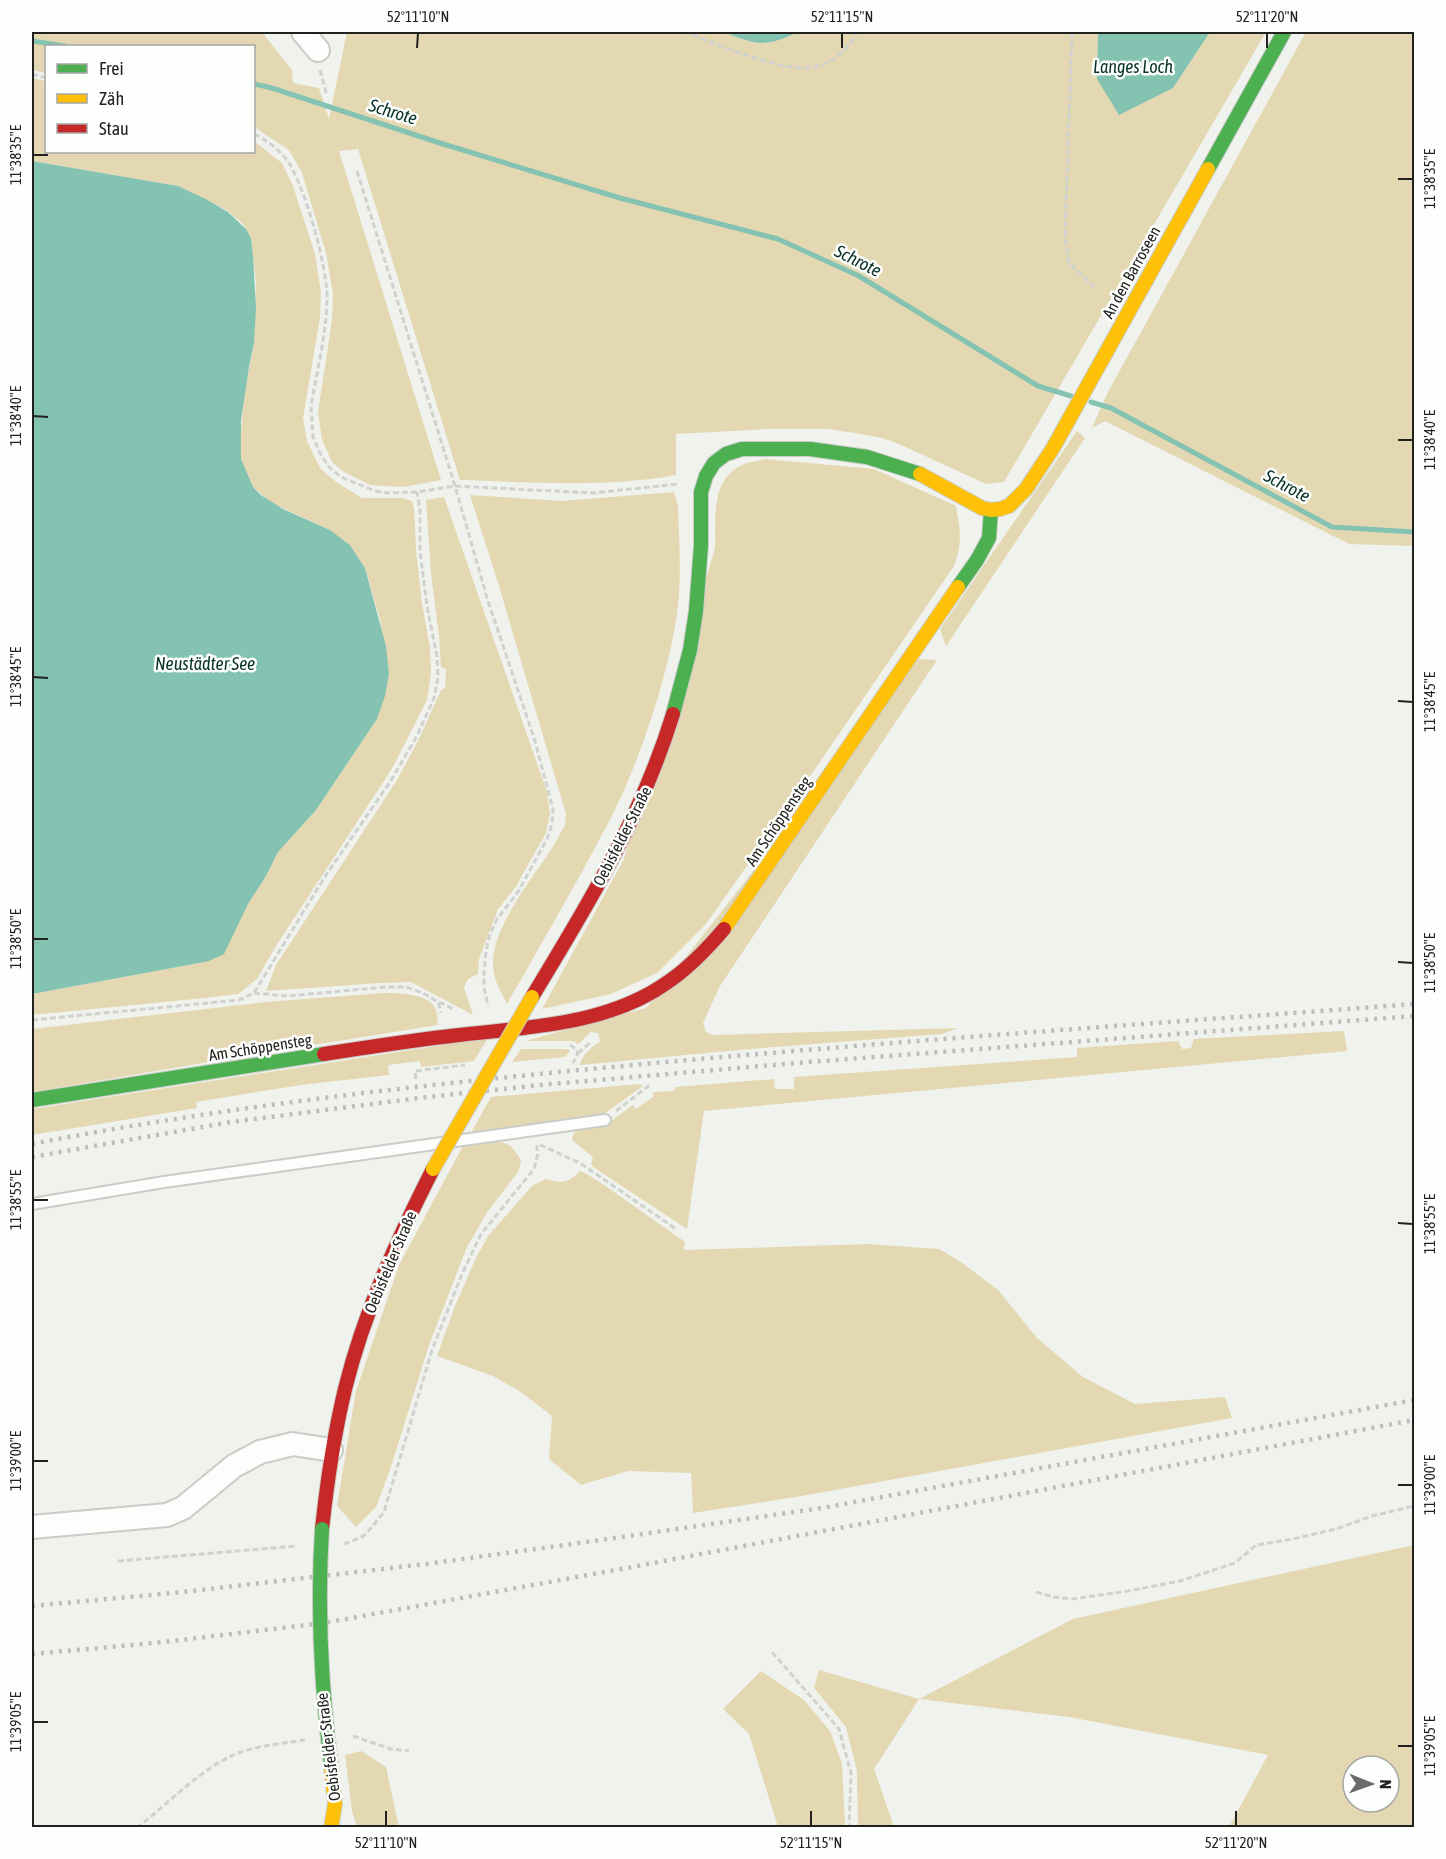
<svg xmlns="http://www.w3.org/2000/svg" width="1446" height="1859" font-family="'Asap Condensed',sans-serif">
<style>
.green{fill:#e4d8b2;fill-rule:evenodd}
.water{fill:#84c2b2}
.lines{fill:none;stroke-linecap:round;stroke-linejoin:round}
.stream{stroke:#84c2b2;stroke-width:5}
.lane-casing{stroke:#caccc8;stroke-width:14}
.street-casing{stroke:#caccc8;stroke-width:26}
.fast-casing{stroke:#caccc8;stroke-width:16}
.slow-casing{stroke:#caccc8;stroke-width:16}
.jam-casing{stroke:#caccc8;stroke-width:16}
.path{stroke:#d0d2d0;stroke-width:3;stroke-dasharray:6 3;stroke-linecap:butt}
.lane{stroke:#fdfdfc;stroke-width:10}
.street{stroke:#fdfdfc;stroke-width:22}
.fast{stroke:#4caf50;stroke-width:14}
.slow{stroke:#ffc107;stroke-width:14}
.jam{stroke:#c62828;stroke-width:14}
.rail{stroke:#bcbdbc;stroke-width:4.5;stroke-dasharray:3 6;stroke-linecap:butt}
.fast-bridge-casing{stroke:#caccc8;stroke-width:16;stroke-linecap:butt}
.slow-bridge-casing{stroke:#caccc8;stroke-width:16;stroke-linecap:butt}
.fast-bridge{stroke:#4caf50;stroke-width:14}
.slow-bridge{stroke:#ffc107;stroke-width:14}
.ticks{fill:none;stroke:#212220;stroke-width:2}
.labels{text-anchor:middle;stroke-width:5;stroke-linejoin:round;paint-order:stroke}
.street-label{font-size:16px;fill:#212220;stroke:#fdfffc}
.water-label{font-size:18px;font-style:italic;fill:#073129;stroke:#fdfffc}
.neatline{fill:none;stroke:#212220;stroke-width:2}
.ticks-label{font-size:15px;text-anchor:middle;fill:#212220}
</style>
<rect width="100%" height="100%" fill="#eff2ed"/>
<path class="green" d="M32,32H262L292,70L293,83L319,88L329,119L347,32H724C758,46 765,47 799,32H1098L1097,79L1173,88L1210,32H1266L1004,482L986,484L899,444L882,438L855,433L827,429H767L676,434V475C605,488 532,482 460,480L358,149L339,151L441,480L403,487L370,485L344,472L332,462L322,440L318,412L332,320L333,294L326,253L302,173L289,150L254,127V46H46V73L32,70Z
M1306,32H1414V546L1349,544L1105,421L1092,428L1107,394Z
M32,78L46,81V152H254V141L282,163L293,186L315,254L321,292L320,318L303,418L307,441L320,468L336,482L362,498H402L412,501L414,509L416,550L422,604L430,647L431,674L427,700L393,767L276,946L257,979L238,994L205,998L32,1015V994L199,963L218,957L248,904L266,876L278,852L316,810L377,719L389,674L380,619L365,568L350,545L330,530L272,503L253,487L247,476L241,459L240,440L245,391L254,343L256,281L251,238L243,224L228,211L206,199L178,186L32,161Z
M1077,431L1085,438L946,646L940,629Z
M765,459L874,469L956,506C960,531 963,541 954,566L813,772L706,924L657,973L611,994L542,1009L624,859L715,548C716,519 710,480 742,465C749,462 757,461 765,459Z
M674,492L678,505C679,541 682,578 677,614C667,681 637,770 605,829C574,888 540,946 507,1004C502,994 496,984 494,974C485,930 539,873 559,836L565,825L566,814L499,586L470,495L562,501Z
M444,497L547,792L550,814L546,833L515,888L498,909L479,959L478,974L468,979L464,987L473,1015L411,982L380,983L266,991L276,965L397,780L420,737L441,690L445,688L446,669L441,667L439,636L431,574L426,500Z
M919,659L937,660L720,986L703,1023L706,1032L713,1035L958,1028L942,1034L738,1050L580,1065C581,1056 592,1046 600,1042L598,1033L591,1032L578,1044L573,1041H525L646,1008Z
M383,993C398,993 424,993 434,1006C438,1012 437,1019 438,1025L307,1046L292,1043L249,1048L238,1057L32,1092V1029L266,1002Z
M1344,1031L1347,1051L704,1111L687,1229L593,1167L591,1164L593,1157L573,1141L572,1137L577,1129L607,1124L633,1105L636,1109L653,1097V1092L674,1091L675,1087L774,1079L775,1089H794V1077L1077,1057V1048L1178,1041L1182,1049L1191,1048L1194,1039Z
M488,1038L474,1061L421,1067L420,1061L388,1065L389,1075L301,1085L196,1102L197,1108L32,1135V1109Z
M521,1049H568L570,1051L565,1057L512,1062Z
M640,1084L643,1086L604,1114L483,1132L472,1131L491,1097Z
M499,1141L511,1146L520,1158L521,1162L518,1172L488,1211L467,1247L429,1345L390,1470L376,1507L356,1527L337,1506L356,1391L399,1265L464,1144Z
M580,1171L585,1173L604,1185L685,1242L684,1250L868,1244L939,1249L961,1262L998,1290L1037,1338L1083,1377L1135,1404L1225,1397L1232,1418L796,1497L693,1513L691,1473L628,1471L581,1485L549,1459L552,1416L521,1392L493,1376L437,1356L455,1306L476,1258L488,1236L532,1186L546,1179C561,1183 568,1184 580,1171Z
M1414,1545V1827H1229L1268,1755L1069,1717L919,1699L874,1769L894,1827H858L857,1771L846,1727L814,1688L819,1670L919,1699L1073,1619ZM1353,1766H1389V1802H1353Z
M761,1671L804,1700L830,1731L842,1763L845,1827H778L749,1734L723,1709Z
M361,1751L386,1767L399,1827H357L352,1811L345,1755Z"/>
<path class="water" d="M724,32H799C765,47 758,46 724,32Z
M1098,32H1210L1173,88L1119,115L1097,79Z
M32,161L178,186L206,199L228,212L246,229L251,238L253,255L256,308L254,343L249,367L241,421V459L253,487L261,495L283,509L330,530L350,545L365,568L386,646L389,674L385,696L377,719L316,810L278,852L266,876L248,904L224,954L209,961L199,963L32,994Z"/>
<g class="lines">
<path class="stream" d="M32,41L65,46
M254,84L272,88L443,144L620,198L778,239L859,276L1038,386L1071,396
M1091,402L1111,408L1332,527L1414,532"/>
<g class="lane-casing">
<path id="lane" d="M32,1204L164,1182L605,1120"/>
</g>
<g class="street-casing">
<path id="street" d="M303,32L318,50
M32,1527L167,1515L183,1508L234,1466L260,1452L293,1444L331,1450"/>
</g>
<g class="fast-casing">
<path id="fast" d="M1208,169L1284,32
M958,587L977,560L989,538L991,510
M673,714L690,650L696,611L701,545V492L706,476L714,463L726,454L742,449H810L867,457L920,474
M32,1100L324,1054"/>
</g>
<g class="slow-casing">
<path id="slow" d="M920,474L982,508L991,510L1000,509L1009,506L1026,489L1053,448L1208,169
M724,929L958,587
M331,1765L335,1804L331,1828"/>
</g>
<g class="jam-casing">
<path id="jam" d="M532,997C588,905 641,818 673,714
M324,1054C369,1047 414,1040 459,1035C529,1027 608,1025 668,982C690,967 707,949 724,929
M322,1529C327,1482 334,1435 345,1389C364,1312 397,1240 433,1169"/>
</g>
<path class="path" d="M684,32C706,40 727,49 749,56C794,71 831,79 857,32
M1072,32L1065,236L1069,263L1094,287
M320,70L327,96
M32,74L46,78
M254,134C267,140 280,150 289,163C306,191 328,268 327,301C326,336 317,371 311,406L313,437L320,453L329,467L341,477L375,491L388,493L417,492L455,486L594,493L677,484
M357,171L455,486L487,598L535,741L553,809L552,824L547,839L518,892L497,919L490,934L486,951L484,973V987L488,1006
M254,993L287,996L386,987H406L423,993L438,1002L441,1013
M439,1002L455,1010
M32,1020L239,1000L254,993L324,878L390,782L417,736L434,698L438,677L437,657L427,606L420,551V510L417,492
M570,1045L576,1049L578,1053L573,1063
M578,1053L590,1043
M416,1079L415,1071L465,1065
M616,1111L651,1084
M540,1145L580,1163L676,1229
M344,1544L360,1538L366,1534L384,1512L432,1350L462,1274L481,1234L534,1169L538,1153L536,1143
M118,1561L296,1546
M1036,1592L1054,1597L1072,1599L1128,1591L1180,1581L1235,1563L1256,1545L1293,1539L1336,1529L1372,1516L1414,1506
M772,1652L839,1729L851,1773L849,1828
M353,1736L391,1749L409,1751
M137,1828C166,1805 196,1774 229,1757C251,1746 280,1744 305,1740"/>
<use href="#lane" class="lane"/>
<use href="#street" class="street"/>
<use href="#fast" class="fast"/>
<use href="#slow" class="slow"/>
<use href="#jam" class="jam"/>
<path class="rail" d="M32,1144C238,1104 446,1082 655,1063C908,1040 1161,1023 1414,1004
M32,1157L231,1122L427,1097L541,1085L796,1063L1414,1016
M32,1606L183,1592L426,1564L601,1540L822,1508L1414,1400
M32,1654L155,1643L324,1623L632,1567L1414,1420"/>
<g class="fast-bridge-casing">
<path id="fast-bridge" d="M322,1529C317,1608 321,1686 331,1765"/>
</g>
<g class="slow-bridge-casing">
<path id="slow-bridge" d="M433,1169L532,997"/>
</g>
<use href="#fast-bridge" class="fast-bridge"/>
<use href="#slow-bridge" class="slow-bridge"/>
</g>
<path class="ticks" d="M417,48L418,33M842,48V33M1267,48V33M33,155H48M1398,179H1413M33,416L48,417M1398,440H1413M33,677L48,678M1398,701L1413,702M33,939H48M1398,962L1413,963M33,1200H48M1398,1223L1413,1224M33,1461H48M1398,1485H1413M33,1722H48M1398,1746H1413M386,1826V1811M811,1826V1811M1236,1826V1811"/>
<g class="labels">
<g class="street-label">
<text transform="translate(1131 272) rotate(-61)" y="6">An den Barroseen</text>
<text transform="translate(778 821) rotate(-56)" y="6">Am Schöppensteg</text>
<text transform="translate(622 836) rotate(-63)" y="6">Oebisfelder Straße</text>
<text transform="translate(260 1047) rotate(-9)" y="6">Am Schöppensteg</text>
<text transform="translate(390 1262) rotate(-67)" y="6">Oebisfelder Straße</text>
<text transform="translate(328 1747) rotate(-97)" y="6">Oebisfelder Straße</text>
</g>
<g class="water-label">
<text x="1133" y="73">Langes Loch</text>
<text transform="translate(393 112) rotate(17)" y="6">Schrote</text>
<text transform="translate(858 261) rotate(27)" y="6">Schrote</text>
<text transform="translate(1287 486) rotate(28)" y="6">Schrote</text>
<text x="205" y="670">Neustädter See</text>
</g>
</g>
<rect width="1446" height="1859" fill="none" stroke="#fdfffc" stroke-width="66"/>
<rect x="45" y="45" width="210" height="108" fill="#fdfffc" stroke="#a5a7a4" stroke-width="1.5"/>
<rect x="57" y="64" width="30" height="9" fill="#4caf50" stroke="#a5a7a4" stroke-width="1.5"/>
<text x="99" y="75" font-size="18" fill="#212220">Frei</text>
<rect x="57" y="94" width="30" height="9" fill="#ffc107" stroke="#a5a7a4" stroke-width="1.5"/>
<text x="99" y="105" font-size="18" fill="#212220">Zäh</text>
<rect x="57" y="124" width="30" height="9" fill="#c62828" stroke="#a5a7a4" stroke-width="1.5"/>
<text x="99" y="135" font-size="18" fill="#212220">Stau</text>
<g transform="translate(1371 1784) rotate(91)"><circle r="28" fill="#fdfffc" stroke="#a5a7a4" stroke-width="1.5"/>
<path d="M0-4.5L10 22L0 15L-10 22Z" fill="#696b68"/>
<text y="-9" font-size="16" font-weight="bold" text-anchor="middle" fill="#212220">N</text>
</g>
<rect x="33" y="33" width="1380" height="1793" class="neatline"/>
<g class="ticks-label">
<text x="418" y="22">52°11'10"N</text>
<text x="842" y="22">52°11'15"N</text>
<text x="1267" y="22">52°11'20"N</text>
<text transform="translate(16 155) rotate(-90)" y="5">11°38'35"E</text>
<text transform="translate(1430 179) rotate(-90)" y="5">11°38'35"E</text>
<text transform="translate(16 416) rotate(-90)" y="5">11°38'40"E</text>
<text transform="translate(1430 440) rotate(-90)" y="5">11°38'40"E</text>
<text transform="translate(16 677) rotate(-90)" y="5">11°38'45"E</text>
<text transform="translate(1430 702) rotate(-90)" y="5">11°38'45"E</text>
<text transform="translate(16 939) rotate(-90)" y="5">11°38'50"E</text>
<text transform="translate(1430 963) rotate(-90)" y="5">11°38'50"E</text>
<text transform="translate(16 1200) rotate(-90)" y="5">11°38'55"E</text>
<text transform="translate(1430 1224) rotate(-90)" y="5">11°38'55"E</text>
<text transform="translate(16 1461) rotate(-90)" y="5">11°39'00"E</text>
<text transform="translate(1430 1485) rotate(-90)" y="5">11°39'00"E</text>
<text transform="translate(16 1722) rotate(-90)" y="5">11°39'05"E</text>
<text transform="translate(1430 1746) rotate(-90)" y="5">11°39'05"E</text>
<text x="386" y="1848">52°11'10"N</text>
<text x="811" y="1848">52°11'15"N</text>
<text x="1236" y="1848">52°11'20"N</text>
</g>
</svg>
